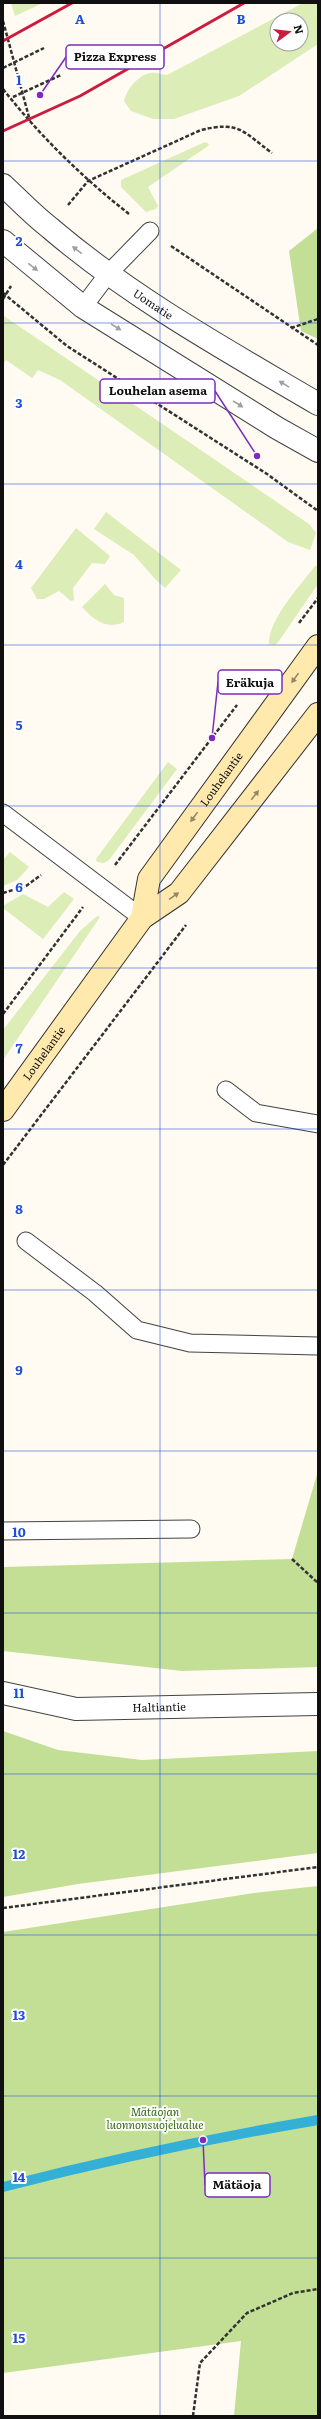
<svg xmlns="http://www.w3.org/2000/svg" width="321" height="2419" font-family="Literata,serif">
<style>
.green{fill:#dcedb8;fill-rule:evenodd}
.forest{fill:#c3df96}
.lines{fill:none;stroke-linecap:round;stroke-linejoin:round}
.stream{stroke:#34b0d7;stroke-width:10}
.service-casing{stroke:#434343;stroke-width:19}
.minor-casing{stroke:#434343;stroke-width:24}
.tertiary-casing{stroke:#434343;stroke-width:24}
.secondary-casing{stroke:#323232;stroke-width:24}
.path{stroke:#323232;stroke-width:2.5;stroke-dasharray:4 2;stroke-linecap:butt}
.service{stroke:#fff;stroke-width:17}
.minor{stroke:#fff;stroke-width:22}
.tertiary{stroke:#fff;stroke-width:22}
.secondary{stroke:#ffe9ad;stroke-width:22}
.rail{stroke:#cb1c40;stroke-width:3}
.path-bridge{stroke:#323232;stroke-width:2.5;stroke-dasharray:4 2;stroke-linecap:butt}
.oneway{fill:#9f9f9f}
.oneway2{fill:#938766}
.grid{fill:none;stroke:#1d4ed8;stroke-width:1;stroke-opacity:0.55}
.labels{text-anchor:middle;stroke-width:4;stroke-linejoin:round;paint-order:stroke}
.street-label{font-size:11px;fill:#101010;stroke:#fff}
.park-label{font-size:11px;font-style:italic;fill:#386d1a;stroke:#fff}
.grid-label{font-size:13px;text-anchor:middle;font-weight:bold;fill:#1d4ed8;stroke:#fff;stroke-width:4;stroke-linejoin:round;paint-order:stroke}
.leader{fill:none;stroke:#7b2cbf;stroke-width:1.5}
.callout-dot{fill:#7b2cbf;stroke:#fff;stroke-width:1.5}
.callout{fill:#fff;stroke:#7b2cbf;stroke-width:1.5}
.callout-label{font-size:12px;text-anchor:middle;font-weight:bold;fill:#101010}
</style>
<rect width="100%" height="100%" fill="#fffaf2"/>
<path class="green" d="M11,3H43L15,16Z
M303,3H318V44L239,96L174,119H153L131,111L124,101C126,90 139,74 151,73C156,72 162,75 167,75ZM277,20H301V44H277Z
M205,142L209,144L208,146L148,187L158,206L156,209L146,212L121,187V180Z
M4,316L309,524L316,533L310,550L288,542L60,380L38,370L32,378L6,360L3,364Z
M106,512L181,570L165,588L155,579L134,555L94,529Z
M76,528L110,556L105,564L92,563L73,588L74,600L71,601L59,591L44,599H37L31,588Z
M315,566H318V584L279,641L275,645L269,644C268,620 300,586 315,566Z
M105,584L114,595L124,598V622C106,630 94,620 82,607Z
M168,762L177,769L109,860L104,863L97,862L96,859Z
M10,852L29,867L17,880L3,886V860Z
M64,892L74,899L43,939L3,908V906L23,894L48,907Z
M97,916L100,917L3,1060V1030L80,931Z"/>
<path class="forest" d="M318,228V339L301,331L289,251Z
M318,1471V1667L182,1671L3,1651V1567L292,1559Z
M3,1731L58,1750L142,1760L318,1751V1853L78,1884L3,1897Z
M318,1886V2416H234L241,2341L3,2373V1932L254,1893Z"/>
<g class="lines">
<path class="stream" d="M3,2187C107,2160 212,2138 318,2120"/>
<g class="service-casing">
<path id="service" d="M83,307L108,274L150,231
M3,813L142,918
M226,1090L256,1113L318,1124
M26,1241L95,1293L137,1330L190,1343L318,1346
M3,1531L191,1529"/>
</g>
<g class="minor-casing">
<g id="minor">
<path id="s1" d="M3,1693L76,1709L318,1704"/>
</g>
</g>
<g class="tertiary-casing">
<g id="tertiary">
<path id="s2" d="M3,185C18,199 33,215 50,228C132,298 226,350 318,404"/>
<path d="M3,241L83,307L277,428L318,451"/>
</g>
</g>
<g class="secondary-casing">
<g id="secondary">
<path id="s3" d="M142,918L149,879L318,646"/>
<path id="s4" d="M3,1110L142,918L179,893L318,714"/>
</g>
</g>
<path class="path" d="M3,21L30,121
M3,68L44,48
M3,89C40,136 82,177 129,214
M68,205L88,181L201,130C240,121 242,131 272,153
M171,246L318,345
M3,293L67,346L267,474L318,511
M3,299L11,286
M291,328L318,319
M299,623L318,598
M115,865L237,705
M3,893L26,886L41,875
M3,1014L83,907
M3,1165L186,925
M292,1559L318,1583
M3,1908L318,1867
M193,2416L200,2363L247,2313L293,2293L318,2289"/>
<use href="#service" class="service"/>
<use href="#minor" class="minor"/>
<use href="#tertiary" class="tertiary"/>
<use href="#secondary" class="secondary"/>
<path class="rail" d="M3,41L72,3
M3,131L80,96L244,3"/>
<path class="path-bridge" d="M13,97L61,75"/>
</g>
<defs><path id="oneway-solid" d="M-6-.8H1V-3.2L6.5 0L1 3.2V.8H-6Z"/></defs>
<g class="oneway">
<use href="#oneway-solid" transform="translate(77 250) rotate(-142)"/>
<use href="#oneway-solid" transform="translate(33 267) rotate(38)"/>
<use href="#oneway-solid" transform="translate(116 327) rotate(32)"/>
<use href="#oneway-solid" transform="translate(284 384) rotate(-149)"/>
<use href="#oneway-solid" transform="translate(238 404) rotate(32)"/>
</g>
<g class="oneway2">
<use href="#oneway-solid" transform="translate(295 678) rotate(126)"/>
<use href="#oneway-solid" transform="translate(255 795) rotate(-52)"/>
<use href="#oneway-solid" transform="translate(194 817) rotate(126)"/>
<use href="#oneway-solid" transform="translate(174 896) rotate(-35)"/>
</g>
<path class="grid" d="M160,3V2416M3,161H318M3,323H318M3,484H318M3,645H318M3,806H318M3,968H318M3,1129H318M3,1290H318M3,1451H318M3,1613H318M3,1774H318M3,1935H318M3,2096H318M3,2258H318"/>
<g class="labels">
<g class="street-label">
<text dy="4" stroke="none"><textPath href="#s2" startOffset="192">Uomatie</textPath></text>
<text dy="4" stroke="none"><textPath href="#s3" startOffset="163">Louhelantie</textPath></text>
<text dy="4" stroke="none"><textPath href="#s4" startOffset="70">Louhelantie</textPath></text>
<text dy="4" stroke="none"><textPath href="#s1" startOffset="158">Haltiantie</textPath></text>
</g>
<g class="park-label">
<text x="155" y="2116">Mätäojan<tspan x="155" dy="13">luonnonsuojelualue</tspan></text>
</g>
</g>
<g class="grid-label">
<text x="80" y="24">A</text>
<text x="241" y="24">B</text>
<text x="19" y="85">1</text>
<text x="19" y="246">2</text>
<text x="19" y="408">3</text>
<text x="19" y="569">4</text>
<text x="19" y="730">5</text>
<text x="19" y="892">6</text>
<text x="19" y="1053">7</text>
<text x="19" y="1214">8</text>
<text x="19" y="1375">9</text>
<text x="19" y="1537">10</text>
<text x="19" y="1698">11</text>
<text x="19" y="1859">12</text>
<text x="19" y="2020">13</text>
<text x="19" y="2182">14</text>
<text x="19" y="2343">15</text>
</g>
<path class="leader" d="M40 95L66 57M257 456L215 391M212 738L218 682M203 2140L205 2185"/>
<g class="callout-dot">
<circle cx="40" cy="95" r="4"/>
<circle cx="257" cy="456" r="4"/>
<circle cx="212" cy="738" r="4"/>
<circle cx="203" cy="2140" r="4"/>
</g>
<g class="callout">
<rect x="66" y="45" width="98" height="24" rx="4"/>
<rect x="100" y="379" width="115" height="24" rx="4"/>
<rect x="218" y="670" width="64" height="24" rx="4"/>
<rect x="205" y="2173" width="65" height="24" rx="4"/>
</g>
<g class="callout-label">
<text x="115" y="61">Pizza Express</text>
<text x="158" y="395">Louhelan asema</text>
<text x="250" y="687">Eräkuja</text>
<text x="237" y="2189">Mätäoja</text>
</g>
<rect width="321" height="2419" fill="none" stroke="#101010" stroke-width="8"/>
<g transform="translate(289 32) rotate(75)"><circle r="19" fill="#ffffff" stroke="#9f9f9f"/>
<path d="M0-3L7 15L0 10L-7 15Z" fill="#cb1c40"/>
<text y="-6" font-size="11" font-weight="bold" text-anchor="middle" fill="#101010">N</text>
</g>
</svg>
